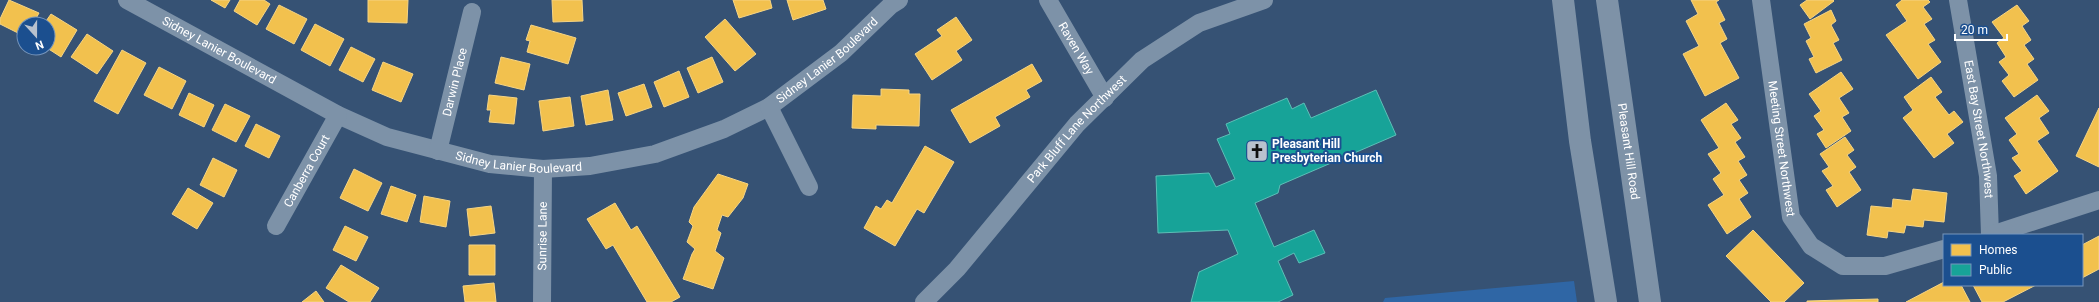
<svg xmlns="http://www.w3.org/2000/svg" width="2099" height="302" font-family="Roboto,sans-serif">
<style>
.green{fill:#2f66a5}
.homes{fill:#f2c14e;stroke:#f6d483}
.public{fill:#17a398;stroke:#5dbfb7}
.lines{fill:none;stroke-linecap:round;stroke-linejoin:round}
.minor{stroke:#7d92a8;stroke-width:18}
.highway{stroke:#7e92a7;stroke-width:22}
.labels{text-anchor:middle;stroke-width:4;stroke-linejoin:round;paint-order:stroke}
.street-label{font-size:12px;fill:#fff;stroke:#1b4f8f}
.poi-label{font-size:12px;font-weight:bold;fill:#fff;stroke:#1b4f8f;text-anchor:start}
</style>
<rect width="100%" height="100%" fill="#365274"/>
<path class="green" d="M1574,281L1577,302H1383L1385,298Z"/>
<path class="homes" d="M9,0L39,13L33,24H24V36L0,24V19Z
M211,0H230L225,8Z
M240,0H264L270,4L257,25L234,11Z
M368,0H408L407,23L368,22Z
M552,0H582L583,21L553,22Z
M733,0H770L772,8L739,18Z
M787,0H823L826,9L793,20Z
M1691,0H1719L1716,2L1725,20L1719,23L1727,39L1720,43L1739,78L1705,96L1683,54L1699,46L1686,21L1698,14Z
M1807,0H1833L1834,1L1810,19L1800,5Z
M1902,0H1928L1930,2L1923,7L1932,19L1924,24L1935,40L1928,44L1941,62L1918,79L1886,35L1907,21L1896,5Z
M279,5L307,19L294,44L266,29Z
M2017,5L2029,21L2022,26L2031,40L2024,45L2034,59L2027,64L2038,80L2014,97L2002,81L2009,75L1999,62L2006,57L1997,43L2004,38L1992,22Z
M1831,10L1836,21L1831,25L1839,40L1833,43L1842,60L1816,73L1809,59L1814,57L1806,41L1811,38L1804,24Z
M51,14L77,30L61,57L47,48L48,24H44Z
M956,17L972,40L956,51L962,60L932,80L915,54L942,36L937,30Z
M725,19L756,54L735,71L705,37Z
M315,24L344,39L330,66L301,50Z
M531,25L576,38L568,64L527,52L530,41L526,40Z
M87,34L113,51L97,74L71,57Z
M351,47L375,59L363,82L339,70Z
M122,50L146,63L118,114L94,101Z
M501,57L530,64L524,90L495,83Z
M712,57L723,82L698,93L687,68Z
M383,62L413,74L401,102L372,90Z
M1032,64L1042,81L1026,90L1030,97L995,117L1000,126L970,143L951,110Z
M159,67L186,81L172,109L144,95Z
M679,71L689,97L664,107L654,82Z
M1841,72L1853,89L1839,98L1849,113L1842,117L1851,131L1826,148L1817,134L1824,130L1814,116L1821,111L1809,94Z
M1931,77L1942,92L1935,97L1949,115L1954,111L1963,122L1947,134L1954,143L1934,158L1903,118L1913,110L1904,97Z
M644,84L652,107L626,116L618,93Z
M881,89L909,90V94H920L919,126L876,125V129L852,128L853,95L881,96Z
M608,90L613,120L586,125L581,96Z
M189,93L214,105L204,127L179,115Z
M489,95L517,98L514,124L489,122L491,110H487Z
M2037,95L2049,111L2039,118L2049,133L2037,141L2058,171L2026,194L2014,176L2022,171L2012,158L2019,154L2009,140L2017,134L2005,118Z
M570,97L574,126L543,131L539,101Z
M1726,103L1738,120L1731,124L1741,138L1735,142L1745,157L1738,161L1747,175L1739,180L1748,193L1739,199L1751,217L1727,234L1708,205L1724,195L1713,179L1721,173L1708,154L1719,148L1701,120Z
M225,104L250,116L236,142L212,130Z
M2099,108V167L2076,156Z
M256,124L280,136L269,158L245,146Z
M1845,137L1854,150L1847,155L1856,167L1849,172L1861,190L1837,207L1826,190L1833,186L1822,171L1829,167L1820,154Z
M925,146L954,162L924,213L917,209L895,246L864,228L876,206L881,209L887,200L892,203Z
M213,158L237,170L224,197L200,185Z
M354,169L382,183L368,211L340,198Z
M718,174L748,184L743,198L728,217L722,215L717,230L721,233L715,251L724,258L713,289L683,279L692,254L695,249L687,242L693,226L689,222L694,207Z
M391,186L416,195L407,222L381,214Z
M188,188L213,203L197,229L172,214Z
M1913,189L1947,193L1944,222L1924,220L1923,227L1906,225L1904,233L1888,231L1887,238L1867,235L1871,206L1892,208L1893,199L1911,201Z
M424,196L450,201L446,227L420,222Z
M615,203L631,230L637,226L680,297L671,302H647L613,245L606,249L587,219Z
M491,206L495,233L470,236L467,209Z
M345,226L368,237L356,261L333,250Z
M1753,230L1804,283L1784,302H1771L1726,256Z
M2099,236V269L2082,278V245Z
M469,245H495V275H469Z
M341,265L379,288L370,302H349L326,288Z
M1944,282V285H1961L1970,302H1906Z
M494,283L496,302H465L463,286Z
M1973,285H2036L2003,302H1982Z
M316,291L324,302H302Z
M1878,299V302H1807V301Z"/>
<path class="public" d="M1376,90L1396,135L1280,185L1278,193L1255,203L1274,247L1314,230L1325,253L1299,263L1294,253L1278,261L1293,295L1278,302H1191L1199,272L1238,254L1228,230L1158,233L1156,176L1209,173L1216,187L1235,179L1217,139L1230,134L1226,124L1287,98L1292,109L1304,103L1311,118Z"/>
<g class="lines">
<g class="minor">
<path id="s1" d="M127,0L338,115L387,137L490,164L543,169L590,166L655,154L724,129L769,107L841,53L891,5L899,0"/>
<path id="s2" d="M1048,0L1105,98"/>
<path id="s3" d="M1761,0L1791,217L1811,246L1843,266H1885L1944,249"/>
<path id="s4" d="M1958,0L1988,176L1990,235"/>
<path d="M769,107L809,187"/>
<path id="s5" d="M438,151L472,12"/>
<path id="s6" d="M276,226L338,115"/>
<path d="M1991,235L2099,200"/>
<path id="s7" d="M542,302L543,169"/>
<path id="s8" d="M924,302L957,269L1077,124L1142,60L1199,23L1264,0"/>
</g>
<g class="highway">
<path d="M1563,0L1580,141L1606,302"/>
<path id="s9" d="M1607,0L1650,302"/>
</g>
</g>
<defs>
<g id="church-square" transform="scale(1.15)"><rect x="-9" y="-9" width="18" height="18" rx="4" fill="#b9c2ce" stroke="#1b4f8f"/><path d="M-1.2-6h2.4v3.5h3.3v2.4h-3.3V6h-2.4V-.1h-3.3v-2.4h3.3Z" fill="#111"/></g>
</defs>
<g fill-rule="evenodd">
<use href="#church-square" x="1257" y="151"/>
</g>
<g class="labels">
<g class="street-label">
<text dy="4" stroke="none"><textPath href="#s2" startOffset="56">Raven Way</textPath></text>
<text dy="4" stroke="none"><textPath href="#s1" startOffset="105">Sidney Lanier Boulevard</textPath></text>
<text dy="4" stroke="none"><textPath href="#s1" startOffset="765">Sidney Lanier Boulevard</textPath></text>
<text dy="4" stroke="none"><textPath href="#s5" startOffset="71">Darwin Place</textPath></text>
<text dy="4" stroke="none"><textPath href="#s8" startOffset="231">Park Bluff Lane Northwest</textPath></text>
<text dy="4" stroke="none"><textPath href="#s4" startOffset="131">East Bay Street Northwest</textPath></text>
<text dy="4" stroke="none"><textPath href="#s3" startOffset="150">Meeting Street Northwest</textPath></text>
<text dy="4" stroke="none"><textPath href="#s9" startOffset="153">Pleasant Hill Road</textPath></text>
<text dy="4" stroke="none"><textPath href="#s1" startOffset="429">Sidney Lanier Boulevard</textPath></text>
<text dy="4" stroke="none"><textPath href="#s6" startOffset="63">Canberra Court</textPath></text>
<text dy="4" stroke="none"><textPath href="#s7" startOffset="66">Sunrise Lane</textPath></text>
</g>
<g class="poi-label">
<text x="1272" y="148">Pleasant Hill<tspan x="1272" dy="14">Presbyterian Church</tspan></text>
</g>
</g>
<rect x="1943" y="234" width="140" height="52" fill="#1b4f8f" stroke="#7695bc"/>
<rect x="1951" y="244" width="20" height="12" fill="#f2c14e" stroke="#7695bc"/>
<text x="1979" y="254" font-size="12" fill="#ffffff">Homes</text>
<rect x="1951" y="264" width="20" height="12" fill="#17a398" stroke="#7695bc"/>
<text x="1979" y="274" font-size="12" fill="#ffffff">Public</text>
<g transform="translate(36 36) rotate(159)"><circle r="19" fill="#1b4f8f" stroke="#7695bc"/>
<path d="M0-3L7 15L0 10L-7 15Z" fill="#b9c2ce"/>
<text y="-6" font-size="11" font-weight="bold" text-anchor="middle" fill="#ffffff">N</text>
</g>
<path d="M1955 34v6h52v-6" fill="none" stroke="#ffffff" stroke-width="2"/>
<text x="1961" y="34" font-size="12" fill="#ffffff" stroke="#1b4f8f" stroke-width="3" paint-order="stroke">20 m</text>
</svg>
